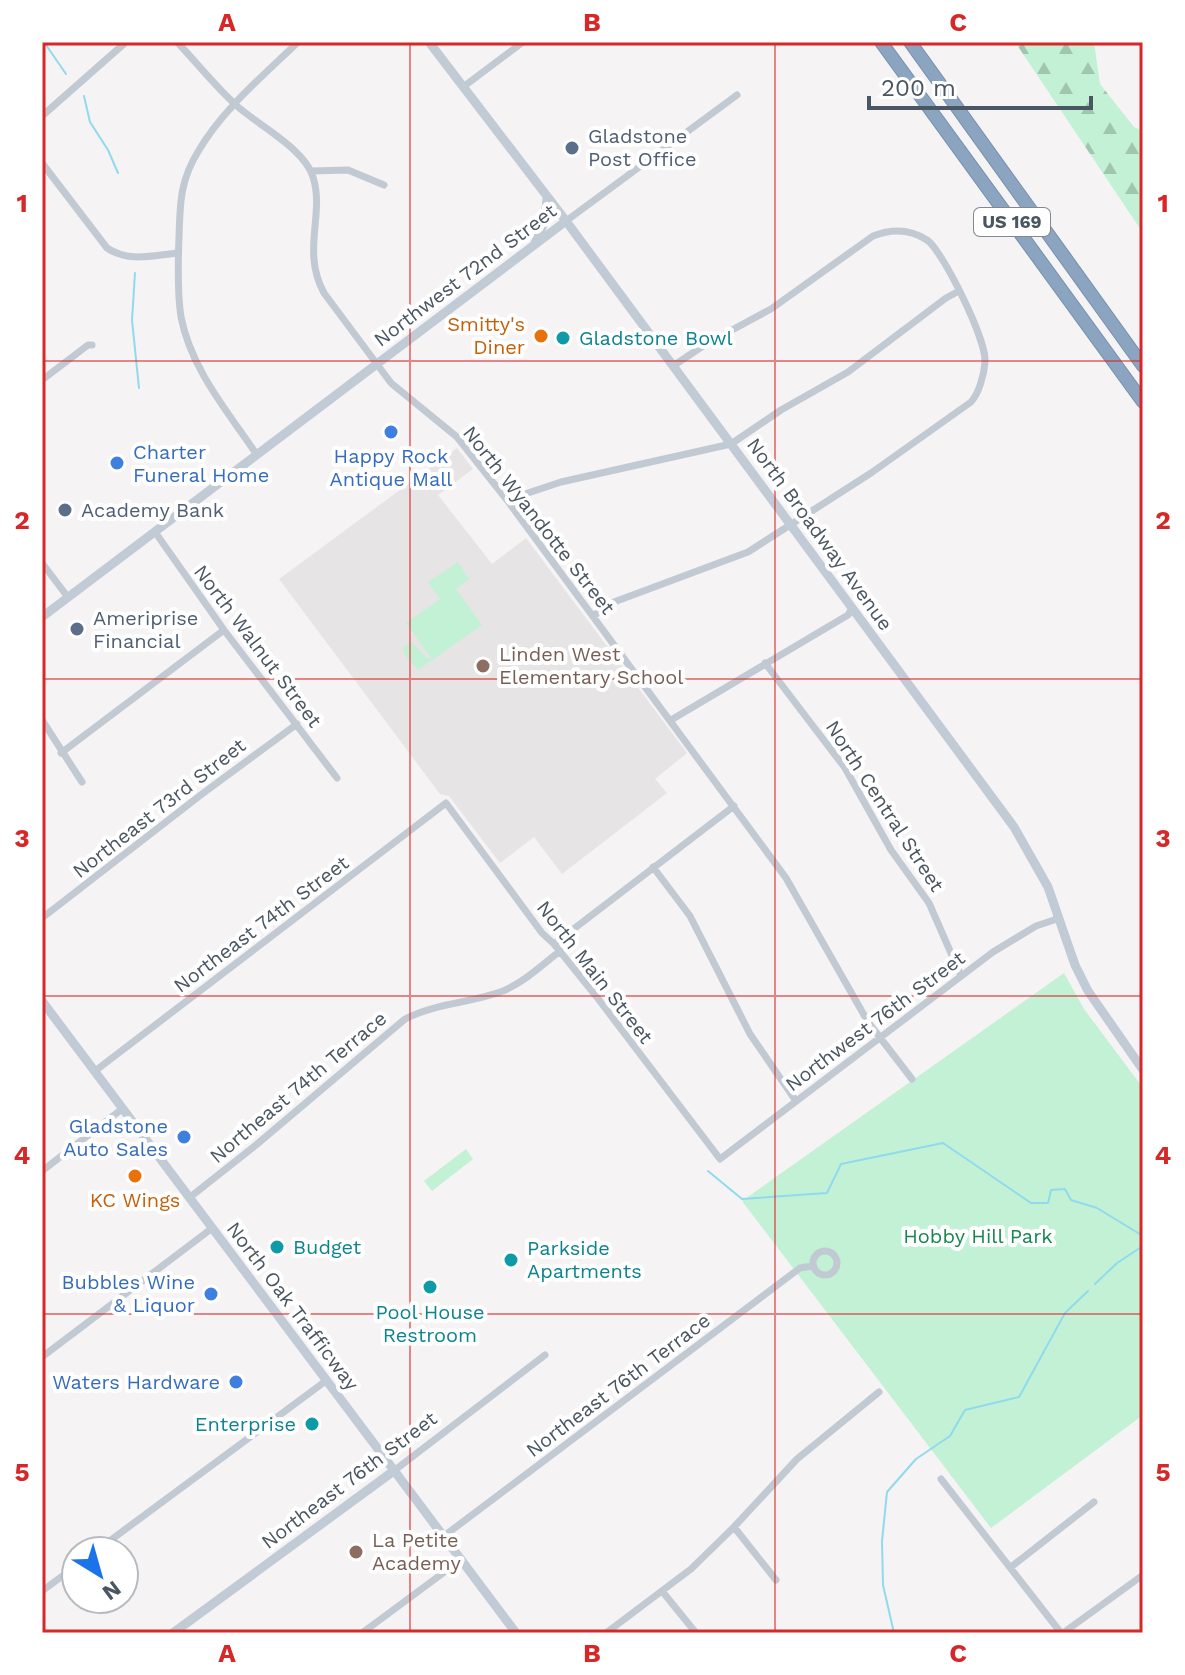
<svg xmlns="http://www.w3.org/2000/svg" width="1185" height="1675" font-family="'Work Sans',sans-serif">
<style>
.education{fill:#e6e4e5}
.forest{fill:url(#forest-firs)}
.park{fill:#c3f1d5}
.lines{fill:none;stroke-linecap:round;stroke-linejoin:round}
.stream{stroke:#90daee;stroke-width:2}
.highway-casing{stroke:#7690ad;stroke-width:14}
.street{stroke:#c1cad2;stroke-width:7}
.secondary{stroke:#c1cbd6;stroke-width:9}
.highway{stroke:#8ba5c1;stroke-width:12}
.grid{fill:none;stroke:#d62828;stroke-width:2;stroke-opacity:0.55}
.service-dot{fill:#5c6f8a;stroke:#fff;stroke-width:3}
.food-dot{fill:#e8710a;stroke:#fff;stroke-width:3}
.culture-dot{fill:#0f9aa8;stroke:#fff;stroke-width:3}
.shop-dot{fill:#3f7fe0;stroke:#fff;stroke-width:3}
.education-dot{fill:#8d6e63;stroke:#fff;stroke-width:3}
.labels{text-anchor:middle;stroke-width:8;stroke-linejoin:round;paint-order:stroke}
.shield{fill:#fff;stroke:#808990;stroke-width:2}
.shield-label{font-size:18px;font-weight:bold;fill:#4a5661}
.service-label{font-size:20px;fill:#4e5e75;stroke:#fff;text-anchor:start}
.street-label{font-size:20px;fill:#4a5661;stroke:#fff}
.food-label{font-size:20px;fill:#c56008;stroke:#fff;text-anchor:end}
.culture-label{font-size:20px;fill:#0d838f;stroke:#fff;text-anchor:start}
.shop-label{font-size:20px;fill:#366cbe;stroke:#fff;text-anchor:end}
.education-label{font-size:20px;fill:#785e54;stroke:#fff;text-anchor:start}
.park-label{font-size:20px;fill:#17864f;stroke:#fff}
.neatline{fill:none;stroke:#d62828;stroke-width:3}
.grid-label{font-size:26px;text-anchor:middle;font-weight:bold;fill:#d62828}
</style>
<defs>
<pattern id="forest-firs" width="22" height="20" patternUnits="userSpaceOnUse" patternTransform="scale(2)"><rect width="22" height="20" fill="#c3f1d5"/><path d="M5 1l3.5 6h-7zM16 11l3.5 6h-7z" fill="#a0c6b0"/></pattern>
</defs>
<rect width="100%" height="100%" fill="#f5f3f3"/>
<path class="education" d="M457,448L473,469L438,495L492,564L526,538L687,753L655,779L667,793L562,874L534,837L500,863L449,796L440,794L279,579Z"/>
<path class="forest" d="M1015,42H1094L1100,84L1134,127L1143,131V233Z"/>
<path class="park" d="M458,562L469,579L456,589L482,625L418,670L404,654L403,647L412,642L428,659L431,658L406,623L440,599L428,582Z
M1064,973L1084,1009L1143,1088V1415L991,1528L742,1201Z
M466,1149L473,1159L432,1191L424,1181Z"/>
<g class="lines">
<path class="stream" d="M44,42L66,74
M84,96L90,122L108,150L118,173
M135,273L132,320L139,388
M708,1171L742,1199L827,1193L841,1164L943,1143L1031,1203H1048L1051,1190L1065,1189L1071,1200L1097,1208L1143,1236
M1095,1284L1117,1263L1143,1246
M894,1633L883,1585L882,1541L887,1492L916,1459L950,1436L965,1410L1019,1397L1065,1313L1088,1291"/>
<g class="highway-casing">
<path id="highway" d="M881,42L1143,402
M910,42L1143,366"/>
</g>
<path class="street" d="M177,42C197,63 215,86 237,106C258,125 305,149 313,177C325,214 301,251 324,293L391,383L457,437L507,500L786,878L868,1022L912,1079
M463,87L523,42
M42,116L126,42
M42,163L107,248C129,263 154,255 178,253
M311,171L348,170L384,185
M566,221L737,95
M42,380L88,345H92
M257,455C228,412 191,369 181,317C177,292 178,263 179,237C180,203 180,180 199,150C223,109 264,75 298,42
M507,500L561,482L731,444L781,410L848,372L946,298L959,291
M155,532L224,630L337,778
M42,563L67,596
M593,616L614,602L748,552L871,473L971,402C979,393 984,375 985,362C987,341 943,251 927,240C910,229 891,229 873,236L771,309L706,344L673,366
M765,663L845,768L891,850L929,903L961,976
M42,720L82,782
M671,720L848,615L852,608
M61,753L224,630
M653,867L690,916L750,1034L796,1101
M42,918L202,794L297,724
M554,944L734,806
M95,1071L446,803L542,933L554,944L596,996L720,1159L993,952L1036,926L1057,919
M42,1171L122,1109
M189,1198L256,1145L405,1019C436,1003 471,1003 503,991C524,982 542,965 560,951
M813 1263a12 12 0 1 1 24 0a12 12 0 1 1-24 0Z
M42,1357L211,1229
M395,1470L545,1355
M941,1479L1061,1633
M734,1527L776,1580
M444,1536L800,1268L813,1266
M96,1551L327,1380
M1011,1567L1094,1502
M42,1591L76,1566
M662,1591L696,1633
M362,1633L462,1559
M606,1633L691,1569L734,1527L797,1459L879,1392
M1063,1633L1143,1575"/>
<path class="secondary" d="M429,42L566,221L1014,827L1048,887L1075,965L1088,991L1143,1070
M535,243L545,221L547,198
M42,617L566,221
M42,1001L516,1633
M173,1633L395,1470"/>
<use href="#highway" class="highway"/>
</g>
<path class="grid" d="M410,42V1633M775,42V1633M42,361H1143M42,679H1143M42,996H1143M42,1314H1143"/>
<g class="service-dot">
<circle cx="572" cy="148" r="8"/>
<circle cx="65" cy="510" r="8"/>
<circle cx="77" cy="629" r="8"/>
</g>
<g class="food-dot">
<circle cx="541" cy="336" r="8"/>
<circle cx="135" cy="1176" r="8"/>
</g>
<g class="culture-dot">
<circle cx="563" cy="338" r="8"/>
<circle cx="277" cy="1247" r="8"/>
<circle cx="511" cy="1260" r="8"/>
<circle cx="430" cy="1287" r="8"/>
<circle cx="312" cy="1424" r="8"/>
</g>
<g class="shop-dot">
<circle cx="391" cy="432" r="8"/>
<circle cx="117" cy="463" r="8"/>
<circle cx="184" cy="1137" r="8"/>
<circle cx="211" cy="1294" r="8"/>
<circle cx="236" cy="1382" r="8"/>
</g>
<g class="education-dot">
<circle cx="483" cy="666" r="8"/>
<circle cx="356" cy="1552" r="8"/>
</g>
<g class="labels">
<rect class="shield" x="974" y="208" width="76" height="28" rx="6"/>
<g class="shield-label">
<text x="1012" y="228">US 169</text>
</g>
<g class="service-label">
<text x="588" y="143">Gladstone<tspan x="588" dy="23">Post Office</tspan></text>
<text x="81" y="517">Academy Bank</text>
<text x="93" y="625">Ameriprise<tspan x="93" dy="23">Financial</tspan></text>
</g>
<g class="street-label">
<text transform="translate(465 275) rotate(-37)" y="7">Northwest 72nd Street</text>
<text transform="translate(539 520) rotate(52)" y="7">North Wyandotte Street</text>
<text transform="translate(820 534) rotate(54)" y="7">North Broadway Avenue</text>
<text transform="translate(258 646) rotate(53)" y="7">North Walnut Street</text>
<text transform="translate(885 806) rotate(57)" y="7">North Central Street</text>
<text transform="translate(159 808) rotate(-38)" y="7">Northeast 73rd Street</text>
<text transform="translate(261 924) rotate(-37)" y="7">Northeast 74th Street</text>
<text transform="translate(595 972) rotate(52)" y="7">North Main Street</text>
<text transform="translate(875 1021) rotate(-37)" y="7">Northwest 76th Street</text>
<text transform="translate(298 1087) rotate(-40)" y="7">Northeast 74th Terrace</text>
<text transform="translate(293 1306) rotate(53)" y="7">North Oak Trafficway</text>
<text transform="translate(618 1385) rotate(-37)" y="7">Northeast 76th Terrace</text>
<text transform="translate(349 1480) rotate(-37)" y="7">Northeast 76th Street</text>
</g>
<g class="food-label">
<text x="525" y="331">Smitty's<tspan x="525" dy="23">Diner</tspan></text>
<text x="135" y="1207" text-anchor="middle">KC Wings</text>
</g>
<g class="culture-label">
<text x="579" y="345">Gladstone Bowl</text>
<text x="293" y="1254">Budget</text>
<text x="527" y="1255">Parkside<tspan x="527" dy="23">Apartments</tspan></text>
<text x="430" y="1319" text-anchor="middle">Pool House<tspan x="430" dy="23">Restroom</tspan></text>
<text x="296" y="1431" text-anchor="end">Enterprise</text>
</g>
<g class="shop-label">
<text x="133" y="459" text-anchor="start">Charter<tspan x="133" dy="23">Funeral Home</tspan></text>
<text x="391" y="463" text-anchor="middle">Happy Rock<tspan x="391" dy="23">Antique Mall</tspan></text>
<text x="168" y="1133">Gladstone<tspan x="168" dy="23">Auto Sales</tspan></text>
<text x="195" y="1289">Bubbles Wine<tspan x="195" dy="23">&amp; Liquor</tspan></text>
<text x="220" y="1389">Waters Hardware</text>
</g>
<g class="education-label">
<text x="499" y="661">Linden West<tspan x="499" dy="23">Elementary School</tspan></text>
<text x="372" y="1547">La Petite<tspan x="372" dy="23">Academy</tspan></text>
</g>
<g class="park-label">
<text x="978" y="1243">Hobby Hill Park</text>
</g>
</g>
<rect width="1185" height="1675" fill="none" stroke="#ffffff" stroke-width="88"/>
<g transform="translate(100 1575) rotate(143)"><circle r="38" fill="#ffffff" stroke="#b7bbc0" stroke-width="2"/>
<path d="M0-6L14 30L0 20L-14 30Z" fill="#1a73e8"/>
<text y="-12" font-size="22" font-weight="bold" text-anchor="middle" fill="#4a5661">N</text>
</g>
<path d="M869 96v12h222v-12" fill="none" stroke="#4a5661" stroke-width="4"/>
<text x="881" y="96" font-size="24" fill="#4a5661" stroke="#ffffff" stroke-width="6" paint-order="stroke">200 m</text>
<rect x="44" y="44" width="1097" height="1587" class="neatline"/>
<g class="grid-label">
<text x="227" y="31">A</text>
<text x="592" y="31">B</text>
<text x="958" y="31">C</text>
<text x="22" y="212">1</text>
<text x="1163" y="212">1</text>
<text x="22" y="529">2</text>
<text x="1163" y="529">2</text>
<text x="22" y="847">3</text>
<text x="1163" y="847">3</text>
<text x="22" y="1164">4</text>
<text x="1163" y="1164">4</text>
<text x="22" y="1481">5</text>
<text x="1163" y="1481">5</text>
<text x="227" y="1662">A</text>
<text x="592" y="1662">B</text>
<text x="958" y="1662">C</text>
</g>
</svg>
